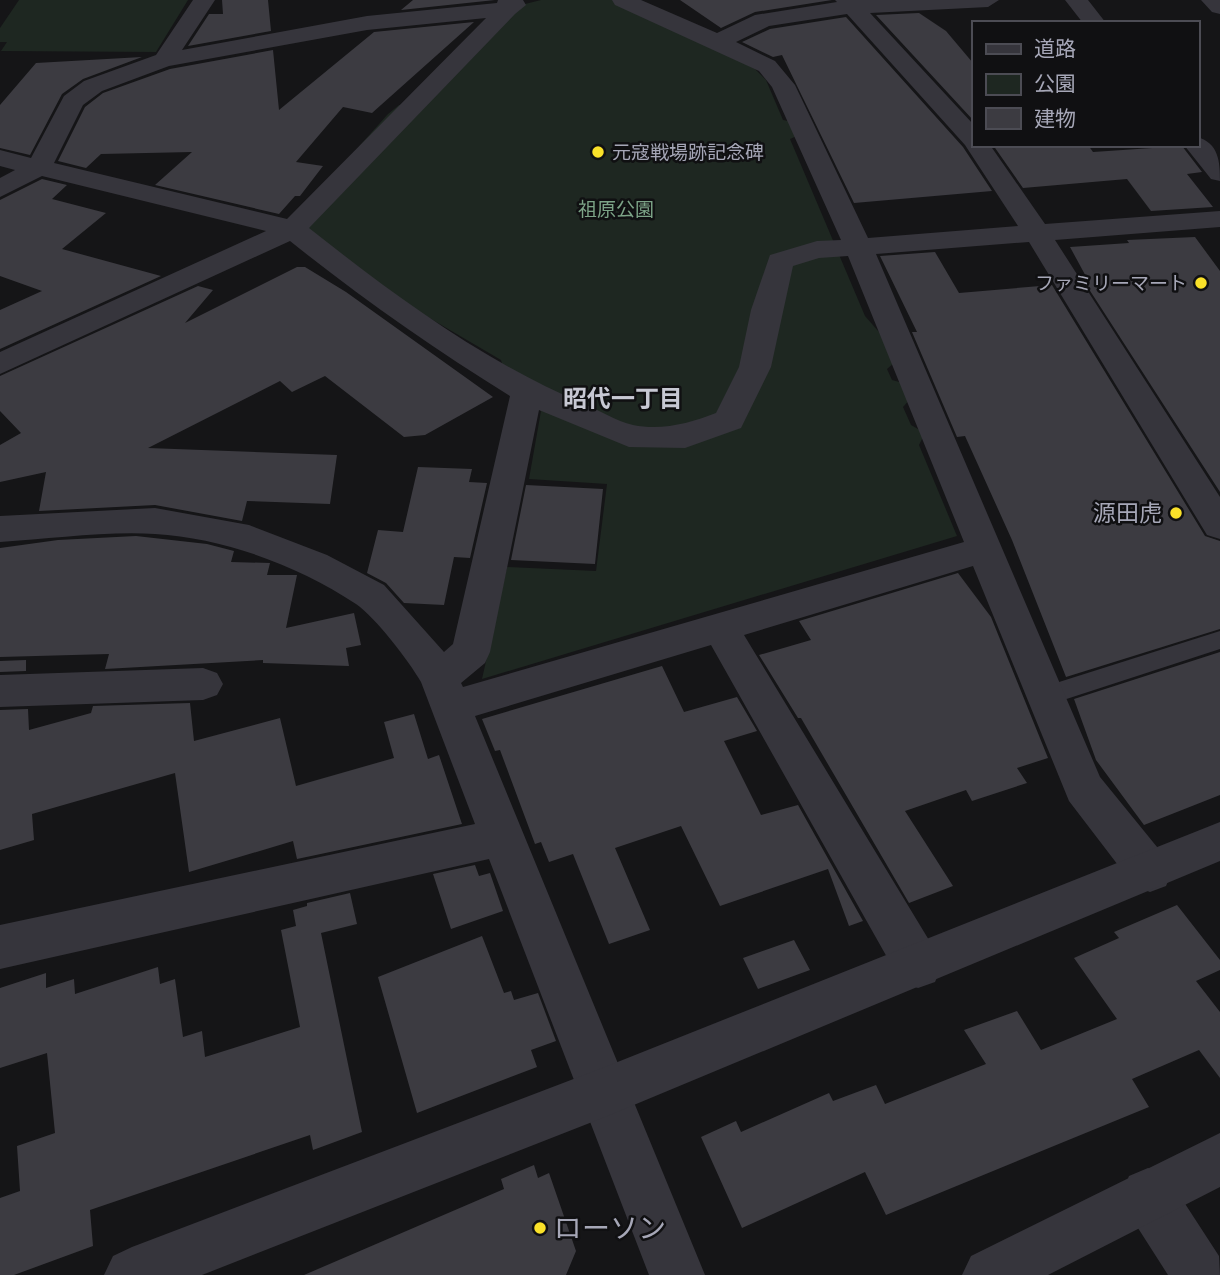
<svg xmlns="http://www.w3.org/2000/svg" width="1220" height="1275" font-family="'Varela Round','Noto Sans JP',sans-serif">
<style>
.green{fill:#1e2721}
.building{fill:#3c3b41}
.lines{fill:none;stroke-linecap:round;stroke-linejoin:round}
.service{fill:#36353c;fill-rule:evenodd}
.minor{fill:#36353c;fill-rule:evenodd}
.tertiary{fill:#36353c;fill-rule:evenodd}
.poi-dot{fill:#fae129;stroke:#101012;stroke-width:2.5}
.labels{text-anchor:middle;stroke-width:5;stroke-linejoin:round;paint-order:stroke}
.far-poi-label{font-size:19px;fill:#a6a7b7;stroke:#101012;text-anchor:start}
.far-park-label{font-size:19px;fill:#7ca387;stroke:#101012}
.poi-label{font-size:23px;fill:#a6a7b7;stroke:#101012;text-anchor:end}
.neighbourhood-label{font-size:24px;font-weight:bold;fill:#c7c8d3;stroke:#101012}
.near-poi-label{font-size:28px;fill:#a6a7b7;stroke:#101012;text-anchor:start}
</style>
<rect width="100%" height="100%" fill="#151517"/>
<path class="green" d="M19,0H188L156,52L1,51L7,42H0V28Z
M541,0H627L755,69L766,80L783,120L793,122L799,135L790,139L865,316L879,332L894,363L887,369L892,380L903,383L912,397L903,407L911,425L925,433L919,445L957,536L482,679L507,567L596,571L607,484L529,479L541,411L511,394L501,360L305,245V207L388,114L399,105L424,102L521,5Z"/>
<path class="building" d="M222,0H268L271,31L188,46L209,14H223Z
M413,0H495L401,10Z
M680,0H832L755,12L721,28Z
M919,13L946,31L973,63V120L876,15Z
M846,17L963,147L992,191L854,203L782,55L773,57L742,42L770,29Z
M474,22L372,113L343,107L296,162L323,166L300,196H295L279,214L155,185L192,152L101,154L86,168L58,161L85,107L103,93L170,69L273,50L279,110L374,32Z
M142,57L83,79L62,94L30,155L0,148V105L36,63Z
M993,145H1088L1093,152L1182,146L1202,172L1187,174L1213,207L1151,211L1127,179L1023,188Z
M42,179L67,185L52,199L106,213L62,249L161,276L0,349V310L42,291L0,276V200Z
M1195,237L1220,271V492L1085,283L1089,282L1070,247L1129,243L1127,240Z
M935,252L959,293L1052,285L1205,536L1220,541V629L1066,677L1012,540L965,436L957,437L912,332H917L880,256Z
M297,267H305L346,292L493,397L425,435L404,437L325,376L292,392L280,381L148,448L337,455L330,504L247,501L242,521L155,505L39,511L46,472L0,482V445L21,433L0,411V376L198,286L213,290L185,323Z
M418,467L472,469L469,482L487,483L470,558L454,557L444,605L404,603L386,583L367,573L378,530L403,532Z
M526,485L603,489L595,564L511,560Z
M136,536L207,544L234,551L231,562L270,563L267,575H297L286,628L354,613L361,645L346,648L349,666L263,663V660L105,669L109,654L0,657V548L58,540Z
M958,573L991,617L1048,758L1017,768L1027,783L972,801L966,790L905,811L953,886L909,903L801,718H798L759,655L811,640L799,621Z
M1220,652V795L1144,825L1096,760L1074,699Z
M26,660V671L0,672V661Z
M662,666L684,712L737,697L757,731L724,741L761,815L798,805L863,921L849,926L828,869L720,906L681,826L615,848L650,930L609,944L573,854L549,862L541,842L535,844L500,750L495,751L482,719Z
M190,703L194,741L280,718L296,786L394,758L384,722L414,714L428,759L439,755L462,824L297,859L293,841L189,872L175,773L32,814L34,840L0,850V710L28,709L29,730L91,713L93,706Z
M475,865L479,876L490,873L503,911L451,929L433,874Z
M350,893L357,924L321,933L362,1132L313,1150L310,1135L90,1210L93,1246L14,1275H0V1198L20,1191L17,1146L55,1133L47,1053L0,1068V988L46,973V988L74,979L75,994L158,967L160,984L175,979L183,1037L202,1031L205,1057L300,1027L281,930L296,926L293,910L307,906V903Z
M1177,905L1220,960V970L1196,981L1220,1012V1078L1199,1050L1132,1079L1149,1107L886,1215L865,1172L742,1228L701,1137L736,1121L741,1132L829,1093L833,1101L876,1085L885,1104L986,1064L964,1030L1017,1011L1041,1050L1117,1019L1074,958L1119,938L1114,932Z
M482,936L504,993L511,991L514,1000L538,993L556,1041L531,1050L537,1067L417,1113L378,977Z
M794,940L810,970L758,989L743,958Z
M534,1165L538,1178L549,1173L576,1251L566,1275H304L504,1189L501,1179Z"/>
<g class="lines">
<path class="service" d="M1220,631V649L1045,706L1037,703L1033,696L1037,689Z"/>
<path class="minor" d="M193,0H215L182,50L367,16L497,3L498,0H523L526,5L515,14L309,228C395,296 483,361 584,404C599,410 616,421 633,425C662,431 690,423 716,413L739,367L751,310L770,255L817,241L841,240L772,87L759,71L615,5L612,0H641L717,33L755,15L837,2L835,0H999L988,7L870,13L973,124V145H990L1045,224L1220,211V227L1055,240L1220,497V539L1207,535L1029,242L876,254L1100,777L1166,858L1172,872L1166,886L1150,892L1134,886L1069,801L973,566L744,635L935,950L942,966L935,982L918,988L901,982L711,645L475,716L705,1275H649L489,859L0,969V925L475,824L421,682C409,661 375,617 356,604C299,566 224,538 155,534C106,531 50,539 0,542V516L155,508L249,525L327,555L384,585L444,652L453,644L510,396C433,348 361,298 290,241L0,374V352L266,231L42,176L0,197V178L15,170L0,166V150L31,158L64,96L84,81L156,55ZM847,14L965,145L1018,226L868,238L795,85L775,61L736,42L769,26ZM486,18L287,219L54,163L83,105L102,91L169,66L367,30ZM848,256L964,542L463,687L461,683L485,663L490,652L539,410L629,447L685,448L741,428L771,367L793,266L819,258Z
M1201,0H1220V14L1212,12Z
M203,668L217,673L223,684L217,695L203,700L0,707V675Z
M1148,1168L1167,1176L1219,1256L1220,1275H1168L1129,1214L1121,1195L1129,1176Z"/>
<path class="tertiary" d="M1065,0H1088L1106,23H1083Z
M1197,137C1219,143 1220,162 1220,181L1211,179L1184,145H1197Z
M1220,822V861L605,1117L202,1275H104L113,1256L132,1247L605,1067Z
M1220,1133V1187L1048,1275H962L971,1256Z"/>
</g>
<g class="poi-dot">
<circle cx="598" cy="152" r="7"/>
<circle cx="1201" cy="283" r="7"/>
<circle cx="1176" cy="513" r="7"/>
<circle cx="540" cy="1228" r="7"/>
</g>
<g class="labels">
<g class="far-poi-label">
<text x="612" y="159">元寇戦場跡記念碑</text>
<text x="1187" y="290" text-anchor="end">ファミリーマート</text>
</g>
<g class="far-park-label">
<text x="616" y="216">祖原公園</text>
</g>
<g class="poi-label">
<text x="1162" y="521">源田虎</text>
</g>
<g class="neighbourhood-label">
<text x="623" y="407">昭代一丁目</text>
</g>
<g class="near-poi-label">
<text x="554" y="1238">ローソン</text>
</g>
</g>
<rect x="972" y="21" width="228" height="126" fill="#101012" stroke="#4c4c54" stroke-width="2"/>
<rect x="986" y="44" width="35" height="10" fill="#36353c" stroke="#4c4c54" stroke-width="2"/>
<text x="1034" y="56" font-size="21" fill="#a6a7b7">道路</text>
<rect x="986" y="74" width="35" height="21" fill="#1e2721" stroke="#4c4c54" stroke-width="2"/>
<text x="1034" y="91" font-size="21" fill="#a6a7b7">公園</text>
<rect x="986" y="108" width="35" height="21" fill="#3c3b41" stroke="#4c4c54" stroke-width="2"/>
<text x="1034" y="126" font-size="21" fill="#a6a7b7">建物</text>
</svg>
